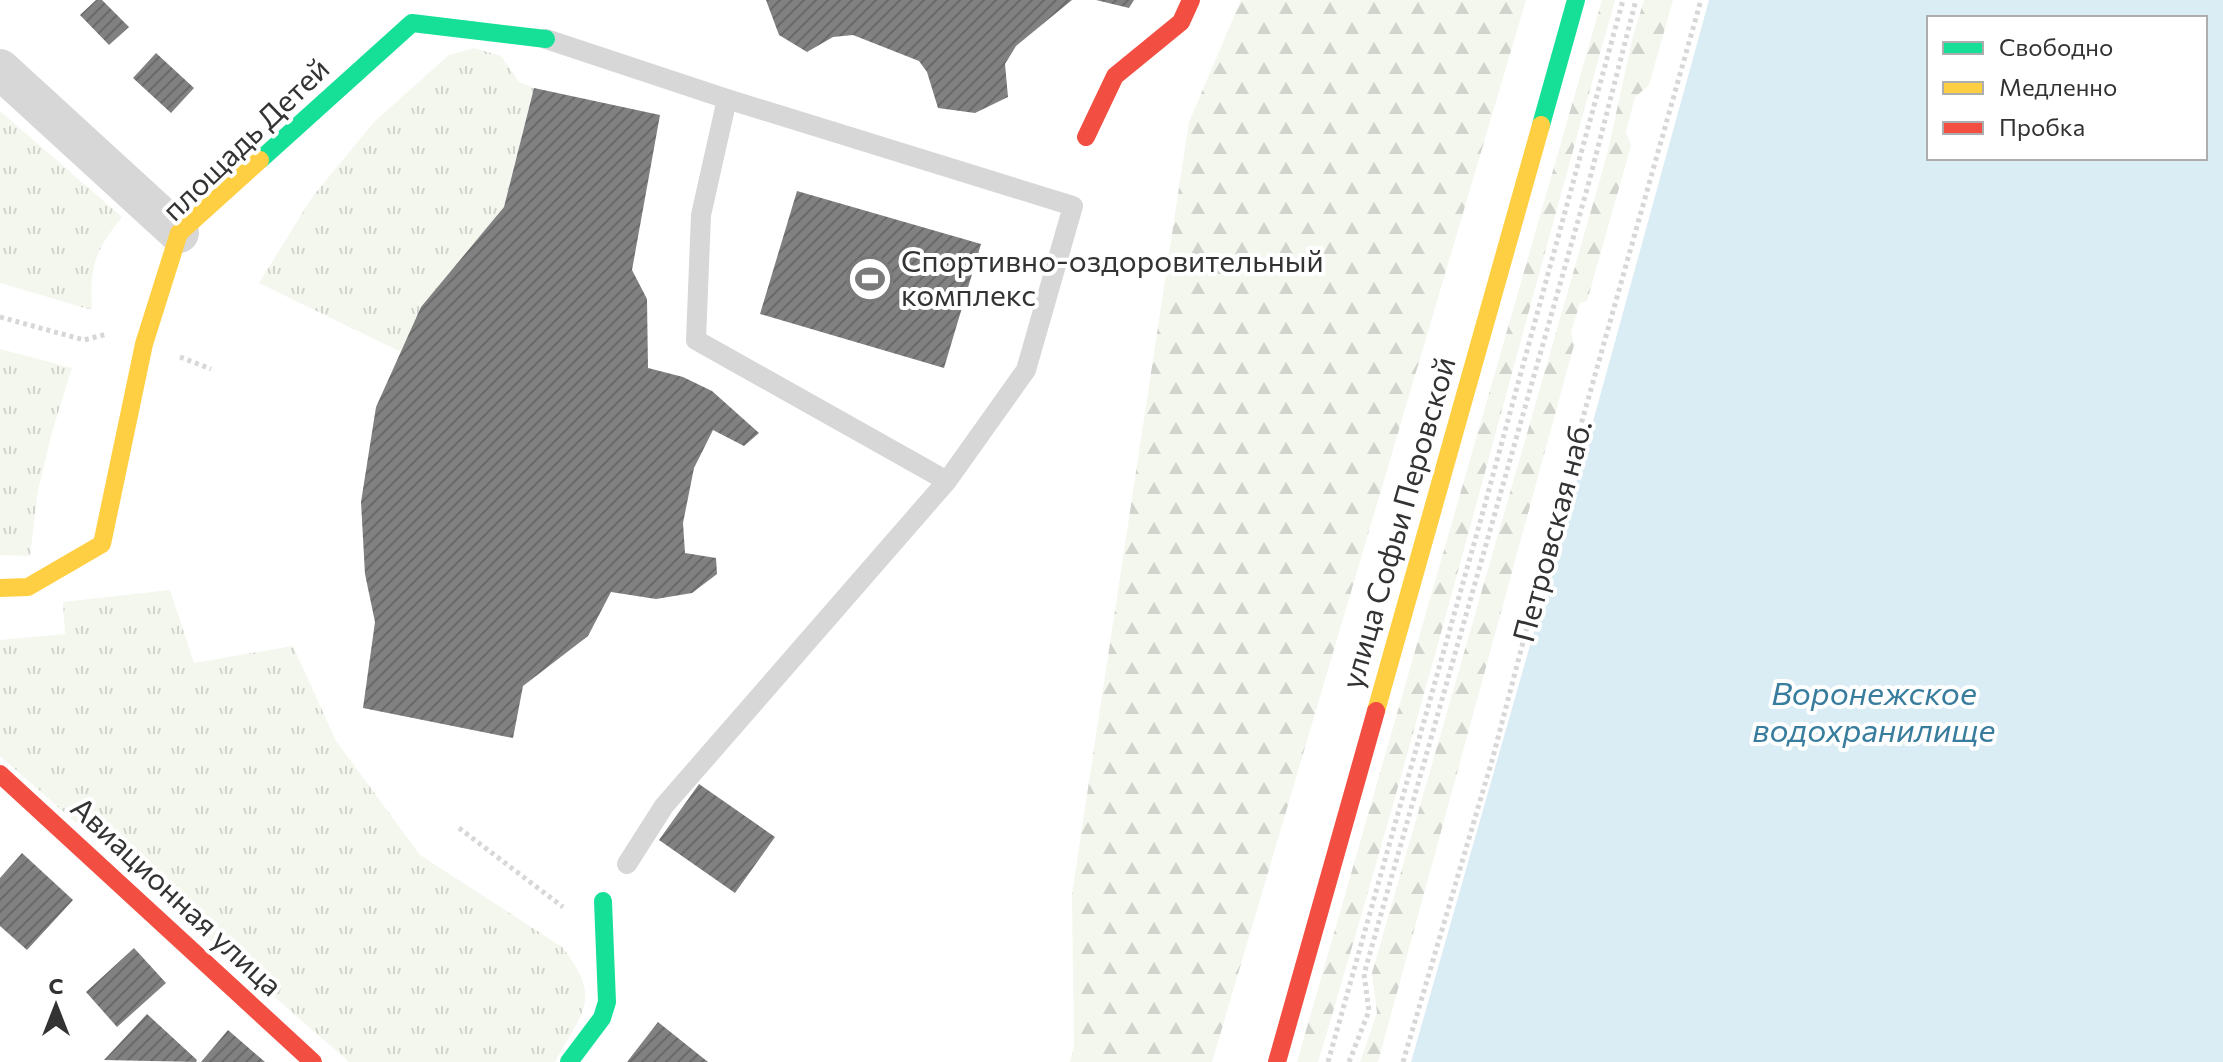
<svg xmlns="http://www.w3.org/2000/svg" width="2223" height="1062" font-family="Commissioner,sans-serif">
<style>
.grass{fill:url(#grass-tufts)}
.forest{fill:url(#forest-firs)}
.water{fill:#dbedf4;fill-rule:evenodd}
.building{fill:url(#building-hatch)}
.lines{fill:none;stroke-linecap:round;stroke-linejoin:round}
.path{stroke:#d7d7d7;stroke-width:5;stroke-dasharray:4 4;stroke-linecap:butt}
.lane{stroke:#d7d7d7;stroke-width:20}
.street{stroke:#d7d7d7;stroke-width:40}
.fast{stroke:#16e098;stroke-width:18}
.slow{stroke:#ffcf43;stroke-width:18}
.jam{stroke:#f24e42;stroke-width:18}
.labels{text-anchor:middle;stroke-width:8;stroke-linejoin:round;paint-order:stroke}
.street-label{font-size:30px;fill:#333;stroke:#fff}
.poi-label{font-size:30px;fill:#333;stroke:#fff;text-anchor:start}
.water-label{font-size:32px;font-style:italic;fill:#387d9d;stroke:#fff}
</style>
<defs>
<pattern id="grass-tufts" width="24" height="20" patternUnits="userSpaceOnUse" patternTransform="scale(2)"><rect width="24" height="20" fill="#f3f7ee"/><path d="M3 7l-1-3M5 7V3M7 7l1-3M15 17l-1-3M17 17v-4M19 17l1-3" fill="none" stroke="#d1d4cd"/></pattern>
<pattern id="forest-firs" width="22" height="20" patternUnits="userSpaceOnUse" patternTransform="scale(2)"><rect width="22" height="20" fill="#f3f7ee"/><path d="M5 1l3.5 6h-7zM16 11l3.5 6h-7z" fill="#d1d4cd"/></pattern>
<pattern id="building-hatch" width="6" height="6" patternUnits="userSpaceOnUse" patternTransform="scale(2)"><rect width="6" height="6" fill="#818181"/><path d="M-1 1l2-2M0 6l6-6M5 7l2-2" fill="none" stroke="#6a6a6a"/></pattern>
</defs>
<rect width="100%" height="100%" fill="#fff"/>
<path class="grass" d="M474,48L501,56L519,82L534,88L504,207L421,307L401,352L259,283L313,196L375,121L449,55Z
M0,111L122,217C94,252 90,266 92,310L0,283Z
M0,349L72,368L52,432L38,490L30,556L0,555Z
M170,590L194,663L293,646L336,741L420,855L562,947C603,1000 583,1009 555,1062H349L0,756V640L65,634L63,602Z"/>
<path class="forest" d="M1241,0H1526L1212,1062H1070L1074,1047L1072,894L1189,122Z
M1602,0H1615C1515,354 1424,710 1318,1062H1297Z
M1644,0H1673L1649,85L1635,97L1626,132L1631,146L1587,301L1580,303L1571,332L1574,345L1378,1062H1360L1377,1013L1372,973L1607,155L1633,36Z"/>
<path class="water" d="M1709,0H2223V1062H1411L1570,505ZM1929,18H2205V158H1929Z"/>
<path class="building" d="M96,0H102L129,27L109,45L80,15Z
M766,0H1072L1016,46L1005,64L1008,97L975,113L938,108L927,72L919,61L853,35L833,37L807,52L779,35Z
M1096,0H1134L1129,8Z
M156,53L194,88L171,113L133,78Z
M534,88L660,115L632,270L647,299L648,368L683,377L712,391L759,433L744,446L713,430L694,468L683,523L685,553L716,558L717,574L692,593L656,599L611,592L588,636L523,686L513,738L363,708L375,622L365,574L361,502L376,407L421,307L504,207Z
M797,191L981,244L944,368L760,314Z
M699,784L775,837L735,893L659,840Z
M22,853L73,900L27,950L0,926V878Z
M134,948L166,983L117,1027L86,992Z
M147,1014L197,1060L196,1062L104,1060Z
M658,1022L708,1062H627Z
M228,1030L265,1062H201Z"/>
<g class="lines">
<path class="path" d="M0,317L84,340L107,334
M180,357L211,369
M459,828L563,907
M1328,1062L1479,526L1623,0
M1349,1062L1369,1011L1364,974L1589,182L1636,0
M1403,1062L1493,757L1567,474L1701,0"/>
<path class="lane" d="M546,39L727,99L1073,206L1026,370L947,481L664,806L627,864
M727,99L701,215L696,340L947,481"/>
<path class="street" d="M0,69L179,233"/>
<path class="fast" d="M1541,125L1576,0
M260,160L412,23L546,39
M569,1062L602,1018L607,1002L603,901"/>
<path class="slow" d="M0,588L28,587L102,544L144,344L179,233L260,160
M1376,711L1541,125"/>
<path class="jam" d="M1086,137L1115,76L1181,22L1191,0
M0,774L313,1062
M1277,1062L1376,711"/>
</g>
<defs>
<g id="stadium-ring" transform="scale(2.3)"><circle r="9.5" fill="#fff" stroke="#7a7a7a" stroke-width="1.5"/><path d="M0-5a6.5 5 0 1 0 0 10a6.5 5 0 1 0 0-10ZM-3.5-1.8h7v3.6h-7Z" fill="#7a7a7a"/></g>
</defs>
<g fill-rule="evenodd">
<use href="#stadium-ring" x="870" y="279"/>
</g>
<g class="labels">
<g class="street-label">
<text transform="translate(246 140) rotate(-44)" y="10">площадь Детей</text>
<text transform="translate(1399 523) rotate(-74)" y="10">улица Софьи Перовской</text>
<text transform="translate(1553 531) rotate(-75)" y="10">Петровская наб.</text>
<text transform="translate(176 897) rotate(43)" y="10">Авиационная улица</text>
</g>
<g class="poi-label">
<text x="901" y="272">Спортивно-оздоровительный<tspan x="901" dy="34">комплекс</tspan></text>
</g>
<g class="water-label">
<text x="1874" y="705">Воронежское<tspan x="1874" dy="37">водохранилище</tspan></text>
</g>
</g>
<rect x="1927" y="16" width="280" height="144" fill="#ffffff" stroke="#adadad" stroke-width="2"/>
<rect x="1943" y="42" width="40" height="12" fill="#16e098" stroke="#adadad" stroke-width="2"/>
<text x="1999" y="56" font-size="24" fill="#333333">Свободно</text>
<rect x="1943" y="82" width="40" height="12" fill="#ffcf43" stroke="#adadad" stroke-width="2"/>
<text x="1999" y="96" font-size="24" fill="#333333">Медленно</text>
<rect x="1943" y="122" width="40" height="12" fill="#f24e42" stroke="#adadad" stroke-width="2"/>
<text x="1999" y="136" font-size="24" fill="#333333">Пробка</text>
<g transform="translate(56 1006)" stroke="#ffffff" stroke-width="6" paint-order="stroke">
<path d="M0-6L14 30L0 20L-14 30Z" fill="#333333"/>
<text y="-12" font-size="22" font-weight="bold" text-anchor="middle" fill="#333333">С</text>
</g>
</svg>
